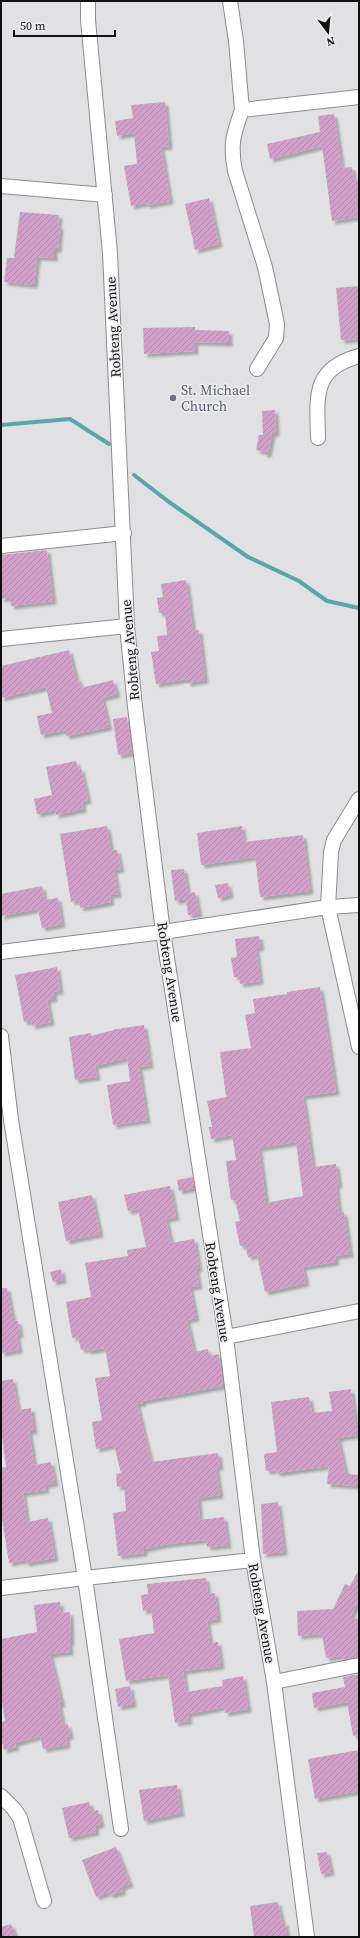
<svg xmlns="http://www.w3.org/2000/svg" width="360" height="1938" font-family="'Source Serif 4',serif">
<style>
.lines{fill:none;stroke-linecap:round;stroke-linejoin:round}
.stream{stroke:#58a6ac;stroke-width:4}
.building{fill:url(#building-hatch);fill-rule:evenodd;filter:url(#shadow)}
.minor-casing{stroke:#8c8b8e;stroke-width:16}
.minor{stroke:#fff;stroke-width:14}
.worship-dot{fill:#6b7280;stroke:#eeeef0;stroke-width:1.5}
.labels{text-anchor:middle;stroke-width:3;stroke-linejoin:round;paint-order:stroke}
.street-label{font-size:14px;fill:#111011;stroke:#eeeef0}
.worship-label{font-size:14px;fill:#5b616d;stroke:#eeeef0;text-anchor:start}
</style>
<defs>
<pattern id="building-hatch" width="6" height="6" patternUnits="userSpaceOnUse"><rect width="6" height="6" fill="#d0a0c8"/><path d="M-1 1l2-2M0 6l6-6M5 7l2-2" fill="none" stroke="#b289ab"/></pattern>
<filter id="shadow"><feDropShadow dx="3.5" dy="3.5" stdDeviation="1" flood-color="#0004"/></filter>
</defs>
<rect width="100%" height="100%" fill="#e1e1e3"/>
<g class="lines">
<path class="stream" d="M1,425L70,419L109,444
M134,475L169,502L248,557L299,581L327,601L359,608"/>
</g>
<path class="building" d="M165,102L169,146L161,147L170,201L147,205L146,203L131,206L124,166L137,164L134,133L117,136L115,121L133,118L131,105Z
M334,114L342,168L352,167L354,180L359,179V196L356,197L358,217L332,221L322,146L270,159L267,144L320,132L318,116Z
M209,198L219,244L195,250L185,204Z
M20,212L59,215L58,226H60L58,249H54V258L37,257L34,285L4,282L7,258H14Z
M359,286V339L341,340L336,288Z
M195,327V330L229,331V343L195,342V351L144,354L143,328Z
M275,410L276,433H272L268,454H264V452L256,450L259,435H263L262,411Z
M47,550L53,601L11,606L10,597L1,599V555Z
M186,580L193,631L199,630L205,680L187,683V679L156,684L151,652L159,651L157,636L167,635L165,613H159L157,598L163,597L161,584Z
M69,650L76,678H78L81,688L113,680L117,694L102,698L109,727L66,736L65,730L41,735L37,716L52,713L46,687L1,698V666Z
M127,717L132,753L118,755L113,719Z
M76,761L78,769L81,768L88,800L82,802L83,809L56,815L55,810L37,814L34,799L52,795L46,767Z
M107,826L111,851L117,850L121,869L114,870L118,894L110,895L111,902L80,908L79,900L71,902L60,834Z
M242,826L244,842L303,835L310,891L260,897L255,857L201,865L197,833Z
M184,869L188,894L195,892L199,914L188,915L186,899L175,901L171,870Z
M228,883L230,895L218,898L215,885Z
M42,886L45,900L58,898L62,924L42,928L38,909L1,916V894Z
M259,936L261,947L256,948L260,981L240,984L239,977H234L231,958L237,957L235,939Z
M57,967L60,991L53,992L54,998L47,1000L51,1022L32,1026L31,1021L24,1022L15,975Z
M320,987L336,1092L303,1096L313,1167L336,1164L339,1185H336L339,1213L344,1212L350,1254L335,1256L336,1262L303,1267L306,1283L265,1292L257,1255L248,1257L245,1245L240,1246L235,1222L240,1221L235,1200H231L226,1161L236,1160L232,1135L211,1139L209,1127H212L207,1101L226,1097L220,1052L251,1048L245,1015L255,1013L253,999L287,994V992ZM296,1142L303,1196L266,1203L259,1148Z
M144,1025L150,1065L139,1067L147,1120L113,1125L107,1085L130,1081L127,1058L95,1066L97,1077L75,1080L69,1037L91,1033V1036L117,1029Z
M193,1177L194,1188L179,1191L177,1180Z
M170,1186L176,1217L166,1219L171,1243L194,1239L199,1268L196,1269L199,1286L190,1287L196,1318L187,1320L194,1352L208,1349L209,1356L219,1354L223,1386L142,1401L143,1403L137,1404L151,1462L218,1453L220,1467H216L220,1495L198,1498L200,1520L224,1517L228,1545L207,1547L206,1540L168,1544L144,1549V1553L118,1556L113,1513L126,1511L124,1486L117,1487L116,1474L121,1473L114,1445L96,1449L92,1422L102,1420L95,1378L110,1376L105,1348L88,1351L87,1349L81,1350L78,1337L72,1338L66,1302L91,1297L85,1263L128,1256L127,1250L146,1247L138,1209L128,1211L124,1195Z
M92,1195L100,1234L66,1241L58,1202Z
M61,1269L63,1280L53,1282L50,1272Z
M1,1288H7L13,1321H18L20,1334L17,1335L19,1350L1,1353Z
M13,1379L18,1410L31,1408L34,1431H29L34,1465L51,1462L55,1483L45,1485L46,1490L23,1493L27,1522L48,1518L55,1558L26,1563L25,1560L9,1563L1,1512V1468L6,1467L1,1429V1381Z
M351,1389L357,1435L338,1438L346,1474L359,1475V1486L327,1484L329,1466L277,1473L276,1470L266,1471L264,1454L277,1452L271,1402L309,1397L312,1413L332,1411L329,1392Z
M278,1502L284,1552L263,1554L261,1504Z
M359,1569V1599L349,1620L359,1618V1657L339,1660V1656L326,1658L322,1634L298,1636L297,1611L333,1609L345,1584L350,1586Z
M206,1578L208,1594L215,1593L218,1619L207,1621L210,1643L218,1642L221,1666L183,1671L186,1692L223,1686L222,1680L243,1676L248,1709L225,1713L224,1707L188,1714L189,1721L175,1723L168,1675L126,1681L119,1639L154,1633L151,1609L143,1611L141,1595L148,1594L147,1584Z
M60,1602L61,1613L70,1612L71,1642H69L70,1652L50,1654L62,1704H59L63,1725L68,1724L70,1736L66,1737L67,1745L43,1749L40,1736L15,1743L16,1747L4,1750L1,1738V1722L5,1721L1,1696V1639L37,1632L34,1605Z
M359,1674V1735L353,1736L347,1702L314,1708L312,1693L345,1687L343,1677Z
M130,1686L133,1704L118,1707L115,1689Z
M359,1750V1791L315,1799L308,1759Z
M177,1785L181,1813L144,1821L139,1790Z
M89,1802L92,1812L98,1810L101,1824L95,1826L96,1832L69,1838L62,1808Z
M116,1847L130,1884L121,1887L123,1891L110,1895L109,1892L96,1897L82,1860Z
M327,1852L331,1872L321,1874L317,1853Z
M278,1902L282,1923L285,1922L287,1937H254L250,1906Z
M11,1924L16,1937H1V1927Z"/>
<g class="lines">
<g class="minor-casing">
<path id="minor" d="M88,1V20L110,253L127,626L135,707L163,932L226,1337L253,1560L274,1682L307,1937
M230,1L236,41L242,110L359,97
M242,110C233,135 230,145 235,171L265,267L277,324L276,338L257,369
M1,186L105,195
M318,438C317,396 312,369 359,356
M1,546L124,533
M1,639L127,626
M359,799L334,840L331,852L328,907L359,1047
M1,952L163,932L328,907L359,905
M1,1036L11,1120L85,1578L253,1560
M226,1337L359,1311
M1,1588L85,1578L121,1829
M274,1682L359,1665
M1,1796L14,1809L20,1818L44,1901"/>
</g>
<use href="#minor" class="minor"/>
</g>
<circle class="worship-dot" cx="173" cy="398" r="4"/>
<g class="labels">
<g class="street-label">
<text transform="translate(113 327) rotate(-93)" y="5">Robteng Avenue</text>
<text transform="translate(130 650) rotate(-95)" y="5">Robteng Avenue</text>
<text transform="translate(170 972) rotate(81)" y="5">Robteng Avenue</text>
<text transform="translate(218 1292) rotate(81)" y="5">Robteng Avenue</text>
<text transform="translate(262 1613) rotate(80)" y="5">Robteng Avenue</text>
</g>
<g class="worship-label">
<text x="181" y="395">St. Michael<tspan x="181" dy="16">Church</tspan></text>
</g>
</g>
<rect width="360" height="1938" fill="none" stroke="#111011" stroke-width="4"/>
<g transform="translate(328 32) rotate(164)" stroke="#eeeef0" stroke-width="3" paint-order="stroke">
<path d="M0-3L7 15L0 10L-7 15Z" fill="#111011"/>
<text y="-6" font-size="11" font-weight="bold" text-anchor="middle" fill="#111011">N</text>
</g>
<path d="M14 30v6h101v-6" fill="none" stroke="#111011" stroke-width="2"/>
<text x="20" y="30" font-size="12" fill="#111011" stroke="#eeeef0" stroke-width="3" paint-order="stroke">50 m</text>
</svg>
